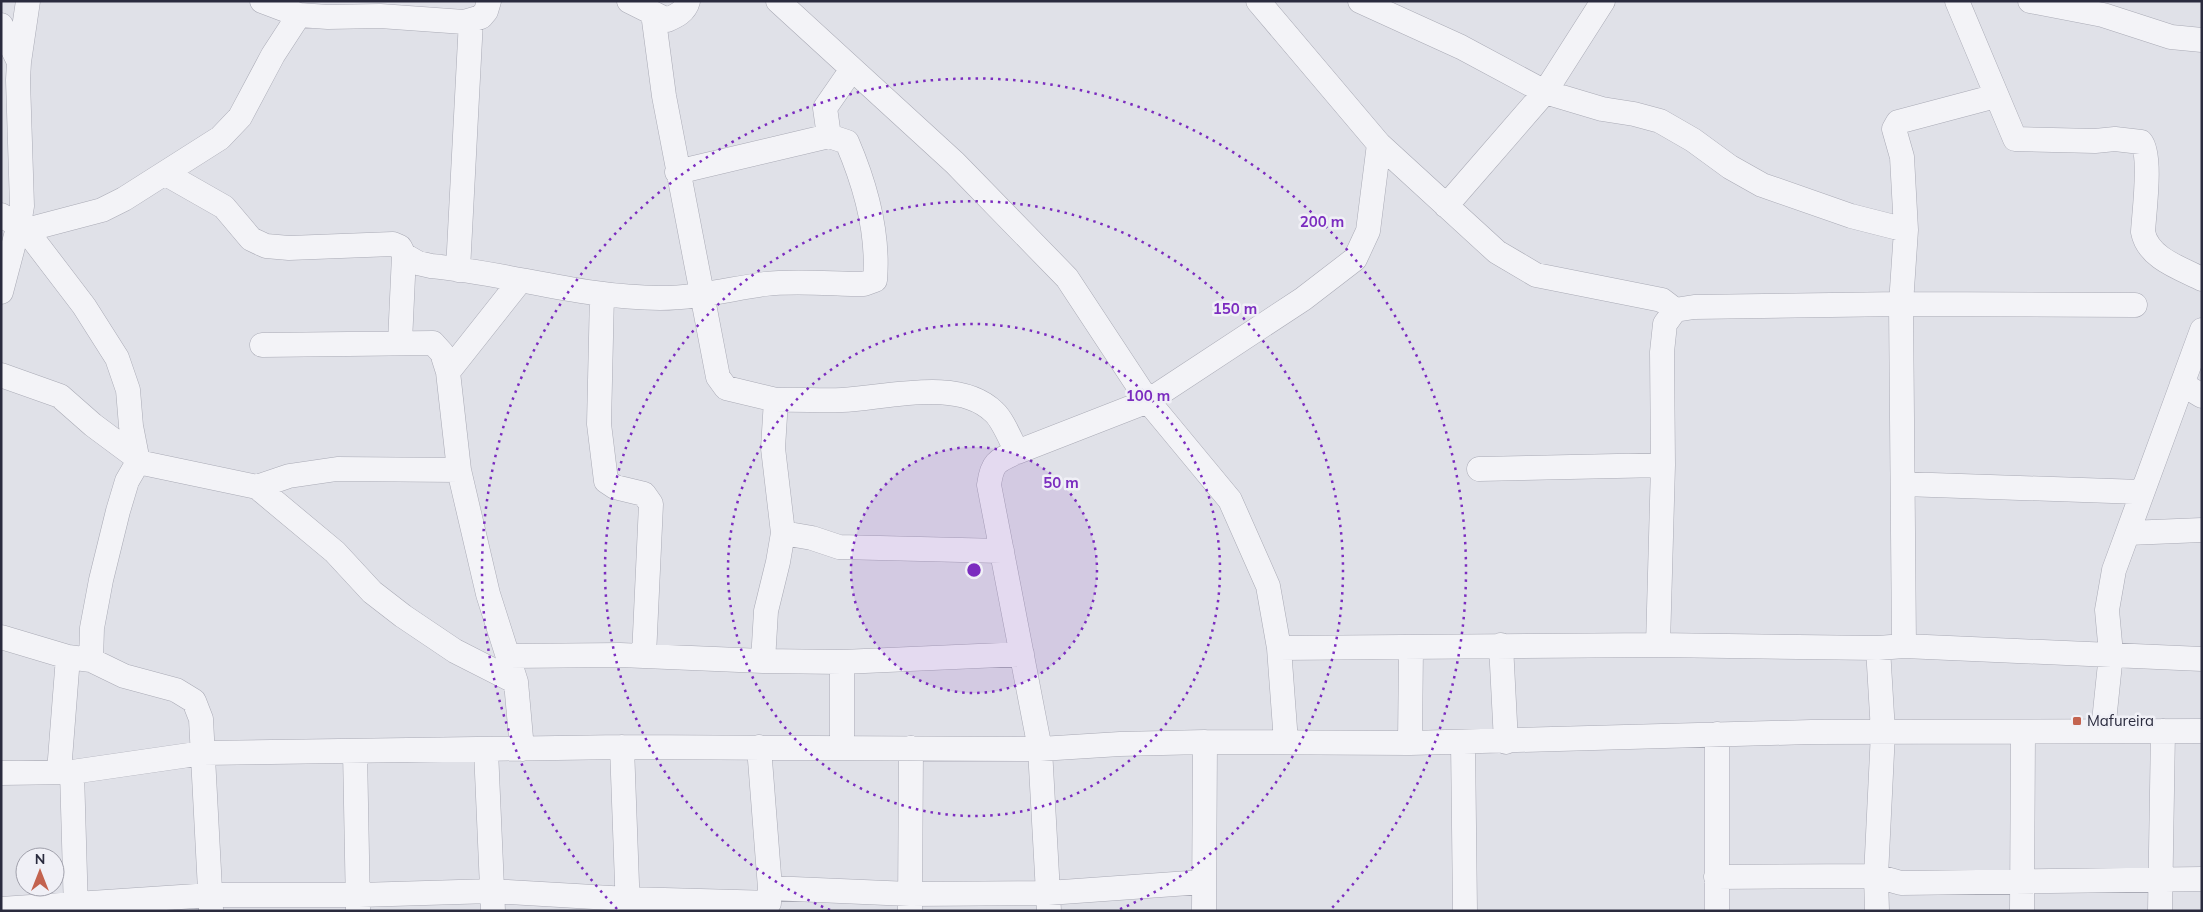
<svg xmlns="http://www.w3.org/2000/svg" width="2203" height="912" font-family="Mulish,sans-serif">
<style>
.lines{fill:none;stroke-linecap:round;stroke-linejoin:round}
.minor-casing{stroke:#a9aab5;stroke-width:25}
.minor{stroke:#f3f3f7;stroke-width:24}
.ring{fill:none;stroke:#7b2cbf;stroke-width:2.5;stroke-dasharray:2.5 5}
.poi-dot{fill:#c3634f;stroke:#f0f0f6;stroke-width:2}
.labels{text-anchor:middle;stroke-width:5;stroke-linejoin:round;paint-order:stroke}
.poi-label{font-size:15px;fill:#2a2b3e;stroke:#f0f0f6;text-anchor:start}
.centre{fill:#7b2cbf;stroke:#f0f0f6;stroke-width:2.5}
.ring-label{font-size:15px;text-anchor:middle;font-weight:bold;fill:#7b2cbf;stroke:#f0f0f6;stroke-width:5;stroke-linejoin:round;paint-order:stroke}
</style>
<rect width="100%" height="100%" fill="#e0e1e8"/>
<g class="lines">
<g class="minor-casing">
<path id="minor" d="M262,1L299,15L328,17L380,16L464,22L481,17L486,11L489,1
M629,1L667,20C676,16 685,12 688,1
M778,1L955,163L1067,278L1148,401L1230,500L1268,586L1279,648L1286,742
M1258,1L1379,144L1497,252L1536,275L1662,300L1675,310
M1360,1L1461,47L1545,92L1602,109L1634,114L1660,121L1693,140L1730,167L1762,185L1851,216L1906,230
M1957,1L2015,139L2095,141L2115,139L2141,142C2152,155 2144,213 2143,232C2148,258 2180,268 2202,279
M2030,1L2103,15L2171,37L2202,40
M653,13L664,96L718,377L726,388L776,400
M1,25L19,62
M829,136L825,108L852,69
M166,174L224,207L251,239L266,246L289,248L393,244L400,247L404,255L400,342
M1446,206L1545,92L1603,1
M1,215L26,230L84,306L117,358L128,390L131,426L138,462L127,481L118,511L101,580L92,628L91,660
M26,230L102,210L124,199L220,138L240,117L273,55L299,15
M404,255L418,263L431,266C508,273 582,298 660,298C696,298 730,289 765,284C794,280 834,284 864,284L875,280C879,234 865,184 847,142L829,136L677,172
M458,270L471,20
M1,292L19,224L22,206L18,80L19,62L28,1
M602,294L599,424L606,481L615,487L644,494L651,504L644,656
M262,345L433,343L442,353L448,372L459,470L488,594L516,682L522,749
M448,372L520,281
M1,375L60,396L93,425L132,454L138,462L257,487L335,552L372,592L403,616L455,651L516,682
M2182,384L2202,396
M1479,469L1663,465
M1903,484L2141,492
M257,487L289,476L337,469L459,470
M783,533L812,538L839,547L1002,551
M2128,533L2202,530
M1,637L68,657L91,660L124,676L176,690L194,701L201,719L211,909
M1501,645L1506,742
M1658,645L1663,465L1662,352L1665,324L1675,310L1694,307L1901,304L2135,305
M1904,646L1901,304L1906,230L1902,157L1894,129L1898,122L1996,96
M1279,648L1658,645L1878,648L1904,646L2202,659
M509,656L620,655L763,661L842,662L1022,654
M763,661L766,611L778,562L783,533L773,448L776,400C798,399 820,401 842,400C886,398 959,377 994,412C1003,420 1011,441 1017,452
M842,662V748
M2103,731L2111,654L2107,610L2114,570L2202,330
M1717,734V911
M1463,742L1465,911
M1410,743L1411,647
M622,747L628,911
M759,747L770,888L769,902
M486,750L493,911
M355,751L358,909
M59,772L68,657
M72,772L76,911
M1,773L72,772L203,753L622,747L1040,749L1120,744L1205,742L1410,743L1811,732L2202,731
M1716,877L1876,876L1901,883L2202,879
M770,888L910,894L1048,893L1203,882
M1,909L211,895H359L492,891L628,899L769,903
M910,911L911,748
M1049,911L1040,749L989,485C992,463 996,461 1017,452L1148,401L1303,299L1355,259L1368,231L1379,144
M1204,911L1205,742
M1877,911L1876,876L1883,732L1878,648
M2022,911L2023,732
M2160,911L2163,731"/>
</g>
<use href="#minor" class="minor"/>
</g>
<circle cx="974" cy="570" r="123" fill="#7b2cbf" fill-opacity=".12"/>
<g class="ring">
<circle cx="974" cy="570" r="123"/>
<circle cx="974" cy="570" r="246"/>
<path d="M830 910A369 369 0 1 1 1118 910"/>
<path d="M617 909A492 492 0 1 1 1331 909"/>
</g>
<rect class="poi-dot" x="2072" y="716" width="10" height="10" rx="2.5"/>
<g class="labels">
<g class="poi-label">
<text x="2087" y="726">Mafureira</text>
</g>
</g>
<circle cx="974" cy="570" r="8" class="centre"/>
<g class="ring-label">
<text x="1322" y="227">200 m</text>
<text x="1235" y="314">150 m</text>
<text x="1148" y="401">100 m</text>
<text x="1061" y="488">50 m</text>
</g>
<rect width="2203" height="912" fill="none" stroke="#2a2b3e" stroke-width="5"/>
<g transform="translate(40 872)"><circle r="24" fill="#f0f0f6" stroke="#a1a1ac"/>
<path d="M0-4L9 19L0 12L-9 19Z" fill="#c3634f"/>
<text y="-8" font-size="14" font-weight="bold" text-anchor="middle" fill="#2a2b3e">N</text>
</g>
</svg>
